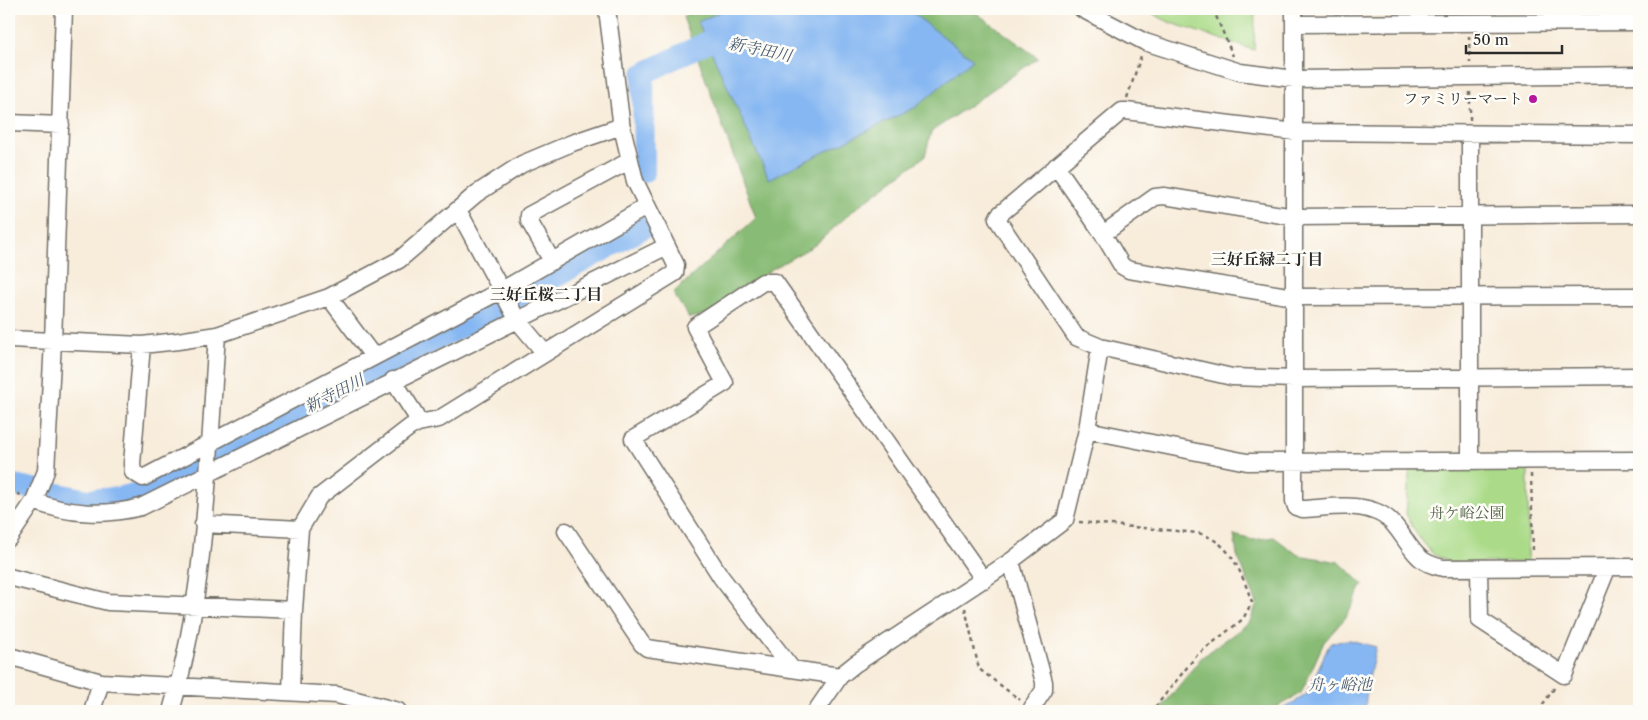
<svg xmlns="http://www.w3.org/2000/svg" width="1648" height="720" font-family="'Libre Caslon Text','Noto Serif JP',serif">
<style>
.green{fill:#abdb89;stroke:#6b835a}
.forest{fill:#88bb75;stroke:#5a7350}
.water{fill:#86b7f2;stroke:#58718e}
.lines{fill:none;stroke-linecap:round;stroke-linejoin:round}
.river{stroke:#86b7f2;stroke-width:22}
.minor-casing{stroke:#736f68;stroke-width:19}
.path{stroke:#736f68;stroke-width:2.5;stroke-dasharray:4 4;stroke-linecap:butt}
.minor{stroke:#fff;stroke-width:16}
.poi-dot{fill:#b5179e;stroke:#fdfcf7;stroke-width:2}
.labels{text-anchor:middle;stroke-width:5;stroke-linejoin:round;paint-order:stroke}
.poi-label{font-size:15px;fill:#2b2b2b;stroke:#fdfcf7;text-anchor:end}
.park-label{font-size:15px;fill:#516047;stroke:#fdfcf7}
.water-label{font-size:16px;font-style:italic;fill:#4b5c71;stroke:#fdfcf7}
.neighbourhood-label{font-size:16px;font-weight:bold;fill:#2b2b2b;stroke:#fdfcf7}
</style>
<rect width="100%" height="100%" fill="#fdfcf7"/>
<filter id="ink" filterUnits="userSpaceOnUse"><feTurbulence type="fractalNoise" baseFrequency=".02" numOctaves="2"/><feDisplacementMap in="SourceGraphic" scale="10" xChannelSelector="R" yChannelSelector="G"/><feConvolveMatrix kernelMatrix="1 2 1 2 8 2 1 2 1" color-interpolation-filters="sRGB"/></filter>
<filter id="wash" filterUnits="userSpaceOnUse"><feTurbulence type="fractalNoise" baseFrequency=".0096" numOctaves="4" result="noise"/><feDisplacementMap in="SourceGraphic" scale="20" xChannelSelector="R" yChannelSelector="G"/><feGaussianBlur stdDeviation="1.12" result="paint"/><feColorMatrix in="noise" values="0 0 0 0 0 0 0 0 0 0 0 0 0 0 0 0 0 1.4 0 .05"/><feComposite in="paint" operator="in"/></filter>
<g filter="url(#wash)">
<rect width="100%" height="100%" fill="#f8ecda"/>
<path class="green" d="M1143,9H1255L1254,50L1171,23Z
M1528,463V562L1451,563L1433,554L1417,535L1406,514L1410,464Z"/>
<path class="forest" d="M698,9H971L1038,58L931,132L925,156L856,208L815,245L772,269L708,314L689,318L673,293L756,218L683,17Z
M1234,535L1253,540L1274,537L1298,555L1339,562L1363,584L1346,617L1324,642L1301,693L1270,711H1159L1201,658L1250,622L1257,603L1237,555Z"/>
<path class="water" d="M726,9H913L911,12L973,59L916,107L769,179L698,22Z
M1350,640L1376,647L1367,686L1365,711H1279L1306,695L1330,643Z"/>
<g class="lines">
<path class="river" d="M644,172L643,74L713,39L736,44
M9,484L88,500L118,498L143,492L526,293L645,227"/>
</g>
</g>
<g filter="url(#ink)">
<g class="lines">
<g class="minor-casing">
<path id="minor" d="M1082,9L1145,42L1240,72L1294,79L1639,75
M1294,9V501L1296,507L1302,509C1324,508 1353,503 1374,511C1397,518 1403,542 1419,557C1425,563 1434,566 1443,568L1639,567
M1295,24L1639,22
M9,123L61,125
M1470,135V460
M1639,135L1295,132L1126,111H1122L999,215L997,219L1076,337L1100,347L1232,377L1294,379L1639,376
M1056,166L1103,234L1122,266L1129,270L1294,297L1639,296
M458,210L518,321L544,352
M1103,234L1155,197L1164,196L1294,217L1639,214
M552,261L529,221V215L629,161
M329,297L373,356
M9,339L142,345L178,341L217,335L329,297L399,260L476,194L522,164L572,143L619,127L621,120L607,9
M142,345L132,464L133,472L143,478L502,290L646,207
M418,423L439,419L675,273L676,265L635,181L621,123
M1087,430L1247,462L1639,460
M34,501C68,515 106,516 141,507L667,246
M203,524L300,529
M566,531L642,644L647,648L840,676
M9,538L34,501L46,471L53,342L64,9
M1011,561L1044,682V690L1032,708
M1479,569L1480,620L1564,675L1607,569
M9,577L108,602L294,610
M9,656L101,682L337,695L398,711
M792,669L721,577L633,439L725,383L695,327L763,282H775L984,580
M291,692L294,610L300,529L319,497L410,427L418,423L415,414L393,380
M92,711L101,682
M171,711C207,590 208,460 217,335
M816,711L840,676L855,664L1011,561L1065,520L1087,430L1100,347"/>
</g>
<path class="path" d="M1213,9L1233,56
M1469,36L1470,63
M1127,98L1141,56
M1470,120V91
M1531,474L1533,553
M9,492L22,495
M1079,522L1198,533C1231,542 1241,572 1252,602L1243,619L1197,655L1152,711
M965,608L979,669L1020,700
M1538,711L1555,687"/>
<use href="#minor" class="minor"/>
</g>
</g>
<circle class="poi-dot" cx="1533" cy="99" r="5"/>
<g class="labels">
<g class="poi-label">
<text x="1523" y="104">ファミリーマート</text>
</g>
<g class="park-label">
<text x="1467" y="518">舟ケ峪公園</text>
</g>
<g class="water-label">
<text transform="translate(760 49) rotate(12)" y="6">新寺田川</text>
<text transform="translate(334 393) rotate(-27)" y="6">新寺田川</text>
<text x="1340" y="690">舟ヶ峪池</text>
</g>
<g class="neighbourhood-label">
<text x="1267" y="265">三好丘緑二丁目</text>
<text x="546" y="300">三好丘桜二丁目</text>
</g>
</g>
<rect width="1648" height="720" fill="none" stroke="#fdfcf7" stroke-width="30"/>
<path d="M1466 45v8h96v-8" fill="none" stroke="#2b2b2b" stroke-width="2.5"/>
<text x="1473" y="45" font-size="15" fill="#2b2b2b" stroke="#fdfcf7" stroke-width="4" paint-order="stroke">50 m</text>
</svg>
